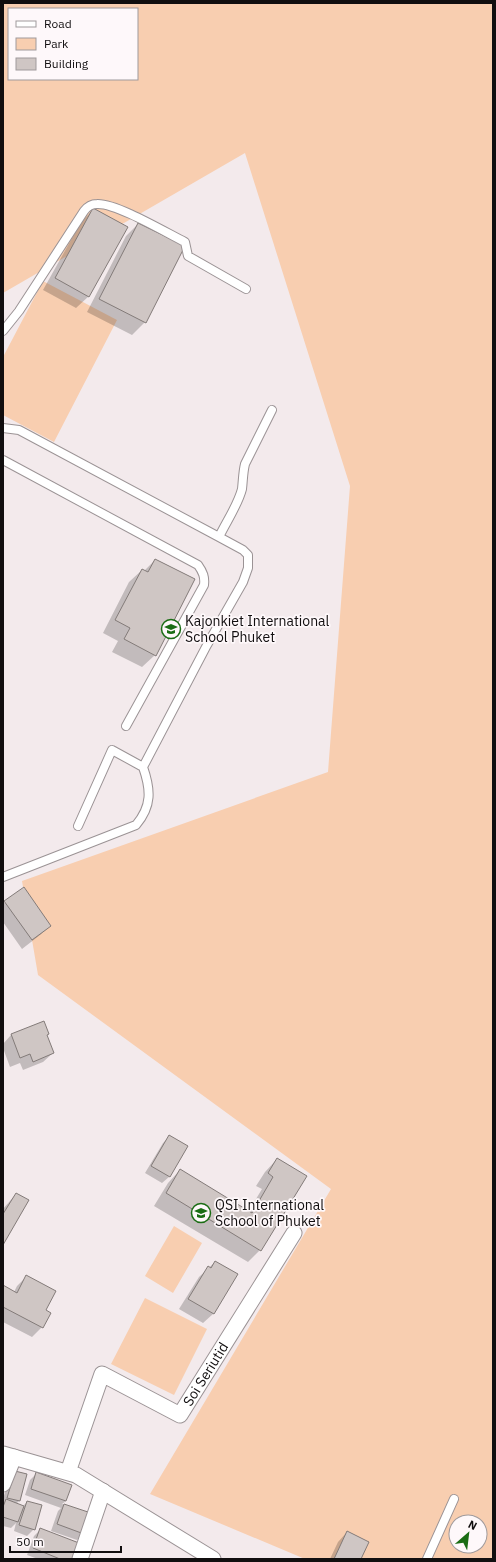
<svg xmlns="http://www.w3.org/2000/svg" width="496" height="1562" font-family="'IBM Plex Sans',sans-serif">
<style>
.green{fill:#f8ceb0;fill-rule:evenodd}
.shadow{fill:#0003}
.building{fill:#cfc6c4;stroke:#837b79}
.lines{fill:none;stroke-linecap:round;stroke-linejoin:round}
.lane-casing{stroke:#9b9395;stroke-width:10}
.street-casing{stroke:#9b9395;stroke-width:17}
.lane{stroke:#fff;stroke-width:8}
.street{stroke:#fff;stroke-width:15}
.labels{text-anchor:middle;stroke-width:3.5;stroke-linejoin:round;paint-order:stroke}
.poi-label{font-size:14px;fill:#110e0f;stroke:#fef8fa;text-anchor:start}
.street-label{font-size:14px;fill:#110e0f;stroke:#fef8fa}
</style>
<rect width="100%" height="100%" fill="#f3eaec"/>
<path class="green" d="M3,3H493V1559H305L150,1494L331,1189L38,975L22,881L328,772L350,486L245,153L3,293ZM9,9H137V79H9ZM456,1522H480V1546H456Z
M43,281L117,320L54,442L3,415V357Z
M174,1226L202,1243L173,1293L145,1276Z
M145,1298L207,1329L174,1395L111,1364Z"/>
<path class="shadow" d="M93,210L89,296L76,308L43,290L81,222Z
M138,224L145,322L132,335L87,312L126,236Z
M155,560V655L142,667L112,652L118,641L103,633L129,582L142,570L144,571Z
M5,902L50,926L40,935L22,949L3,922V904Z
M43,1023L46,1035L53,1053L43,1062L23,1070L20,1063L10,1067L3,1048V1044L11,1035Z
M170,1136L187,1147L169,1177L162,1183L145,1173L163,1143Z
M277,1159L260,1250L248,1262L154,1206L168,1183L180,1170L248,1212L262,1189L256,1186L265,1172Z
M16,1194L3,1243V1209Z
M215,1262L236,1274L213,1314L203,1323L179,1309L199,1277Z
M27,1276L44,1310L50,1313L42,1327L32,1337L3,1322V1286L14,1292L17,1286Z
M15,1472L19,1501L16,1504L23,1506L27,1502L34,1529L27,1536L14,1531L16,1523L11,1528L3,1526V1499L9,1478Z
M37,1473L66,1501L62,1504L90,1514L83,1534L77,1540L51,1531L58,1511L61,1508L25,1495L30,1480Z
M41,1529L72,1559H38L27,1555L34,1536Z
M347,1532L360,1559H330L338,1542Z"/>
<path class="building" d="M93,208L128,227L89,297L55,278Z
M138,223L185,246L146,323L99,299Z
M155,559L195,579L156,656L124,639L130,628L115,620L142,569L148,572Z
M24,887L51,926L32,940L4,901Z
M44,1021L49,1034L47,1035L54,1053L33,1062L30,1054L20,1058L11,1034Z
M169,1135L188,1146L170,1177L151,1166Z
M277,1158L307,1176L261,1251L166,1193L180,1169L252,1213L273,1177L268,1173Z
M16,1193L29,1200L3,1245V1214Z
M215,1261L238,1274L214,1314L188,1299L208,1266L211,1268Z
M26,1275L56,1291L46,1310L51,1313L43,1328L3,1307V1285L17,1293Z
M15,1471L27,1474L20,1501L7,1498Z
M36,1472L72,1485L66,1501L31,1489Z
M6,1499L24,1506L18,1522L3,1517V1507Z
M27,1501L42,1505L35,1530L19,1525Z
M64,1504L91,1513L84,1534L57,1524Z
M40,1528L79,1543L73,1559H60L33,1548Z
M347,1531L369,1542L361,1559H334Z"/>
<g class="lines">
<g class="lane-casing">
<path id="lane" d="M3,331L19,311L84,211C87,207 91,204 97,204C116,203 165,232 185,242L188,256L246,289
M3,428L19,430L219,537L243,550L248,555V568L243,582L207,645L143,767C151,790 152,806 136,825L3,877
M3,460L198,565C203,572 205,577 204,585L126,726
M219,537C226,522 238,505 242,489C243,480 243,472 245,464L272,410
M78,826L112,750L143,767
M427,1559L454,1499"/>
</g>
<g class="street-casing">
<g id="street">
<path d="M3,1454L76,1475L213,1559"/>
<path id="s1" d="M68,1472L102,1374L180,1415L294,1233"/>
<path d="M3,1484L14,1457"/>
<path d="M80,1559L103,1491"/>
</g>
</g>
<use href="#lane" class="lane"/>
<use href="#street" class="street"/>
</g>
<defs>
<g id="school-ring" transform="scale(1)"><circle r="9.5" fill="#fef8fa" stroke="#1a6d14" stroke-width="1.5"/><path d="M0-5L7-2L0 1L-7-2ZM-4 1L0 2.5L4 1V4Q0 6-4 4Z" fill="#1a6d14"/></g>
</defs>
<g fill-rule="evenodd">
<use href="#school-ring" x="171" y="629"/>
<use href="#school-ring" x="201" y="1213"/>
</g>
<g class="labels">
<g class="poi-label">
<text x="185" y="626">Kajonkiet International<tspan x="185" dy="16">School Phuket</tspan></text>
<text x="215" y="1210">QSI International<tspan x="215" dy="16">School of Phuket</tspan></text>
</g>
<g class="street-label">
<text dy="5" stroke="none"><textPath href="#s1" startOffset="240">Soi Seriutid</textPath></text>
</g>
</g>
<rect width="496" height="1562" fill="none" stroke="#110e0f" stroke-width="8"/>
<rect x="8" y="8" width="130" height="72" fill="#fef8fa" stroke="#9f9a9c"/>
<rect x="16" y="21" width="20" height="6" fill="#ffffff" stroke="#9f9a9c"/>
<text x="44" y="28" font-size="12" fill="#110e0f">Road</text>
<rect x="16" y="38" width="20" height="12" fill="#f8ceb0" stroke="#9f9a9c"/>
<text x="44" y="48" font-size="12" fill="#110e0f">Park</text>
<rect x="16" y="58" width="20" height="12" fill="#cfc6c4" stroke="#9f9a9c"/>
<text x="44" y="68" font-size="12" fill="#110e0f">Building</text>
<g transform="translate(468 1534) rotate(28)"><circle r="19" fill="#fef8fa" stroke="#9f9a9c"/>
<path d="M0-3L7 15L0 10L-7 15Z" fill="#1a6d14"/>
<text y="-6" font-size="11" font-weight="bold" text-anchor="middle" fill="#110e0f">N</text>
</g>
<path d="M10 1546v6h111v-6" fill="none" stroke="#110e0f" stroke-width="2"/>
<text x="16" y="1546" font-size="12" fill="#110e0f" stroke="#fef8fa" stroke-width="3" paint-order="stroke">50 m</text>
</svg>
